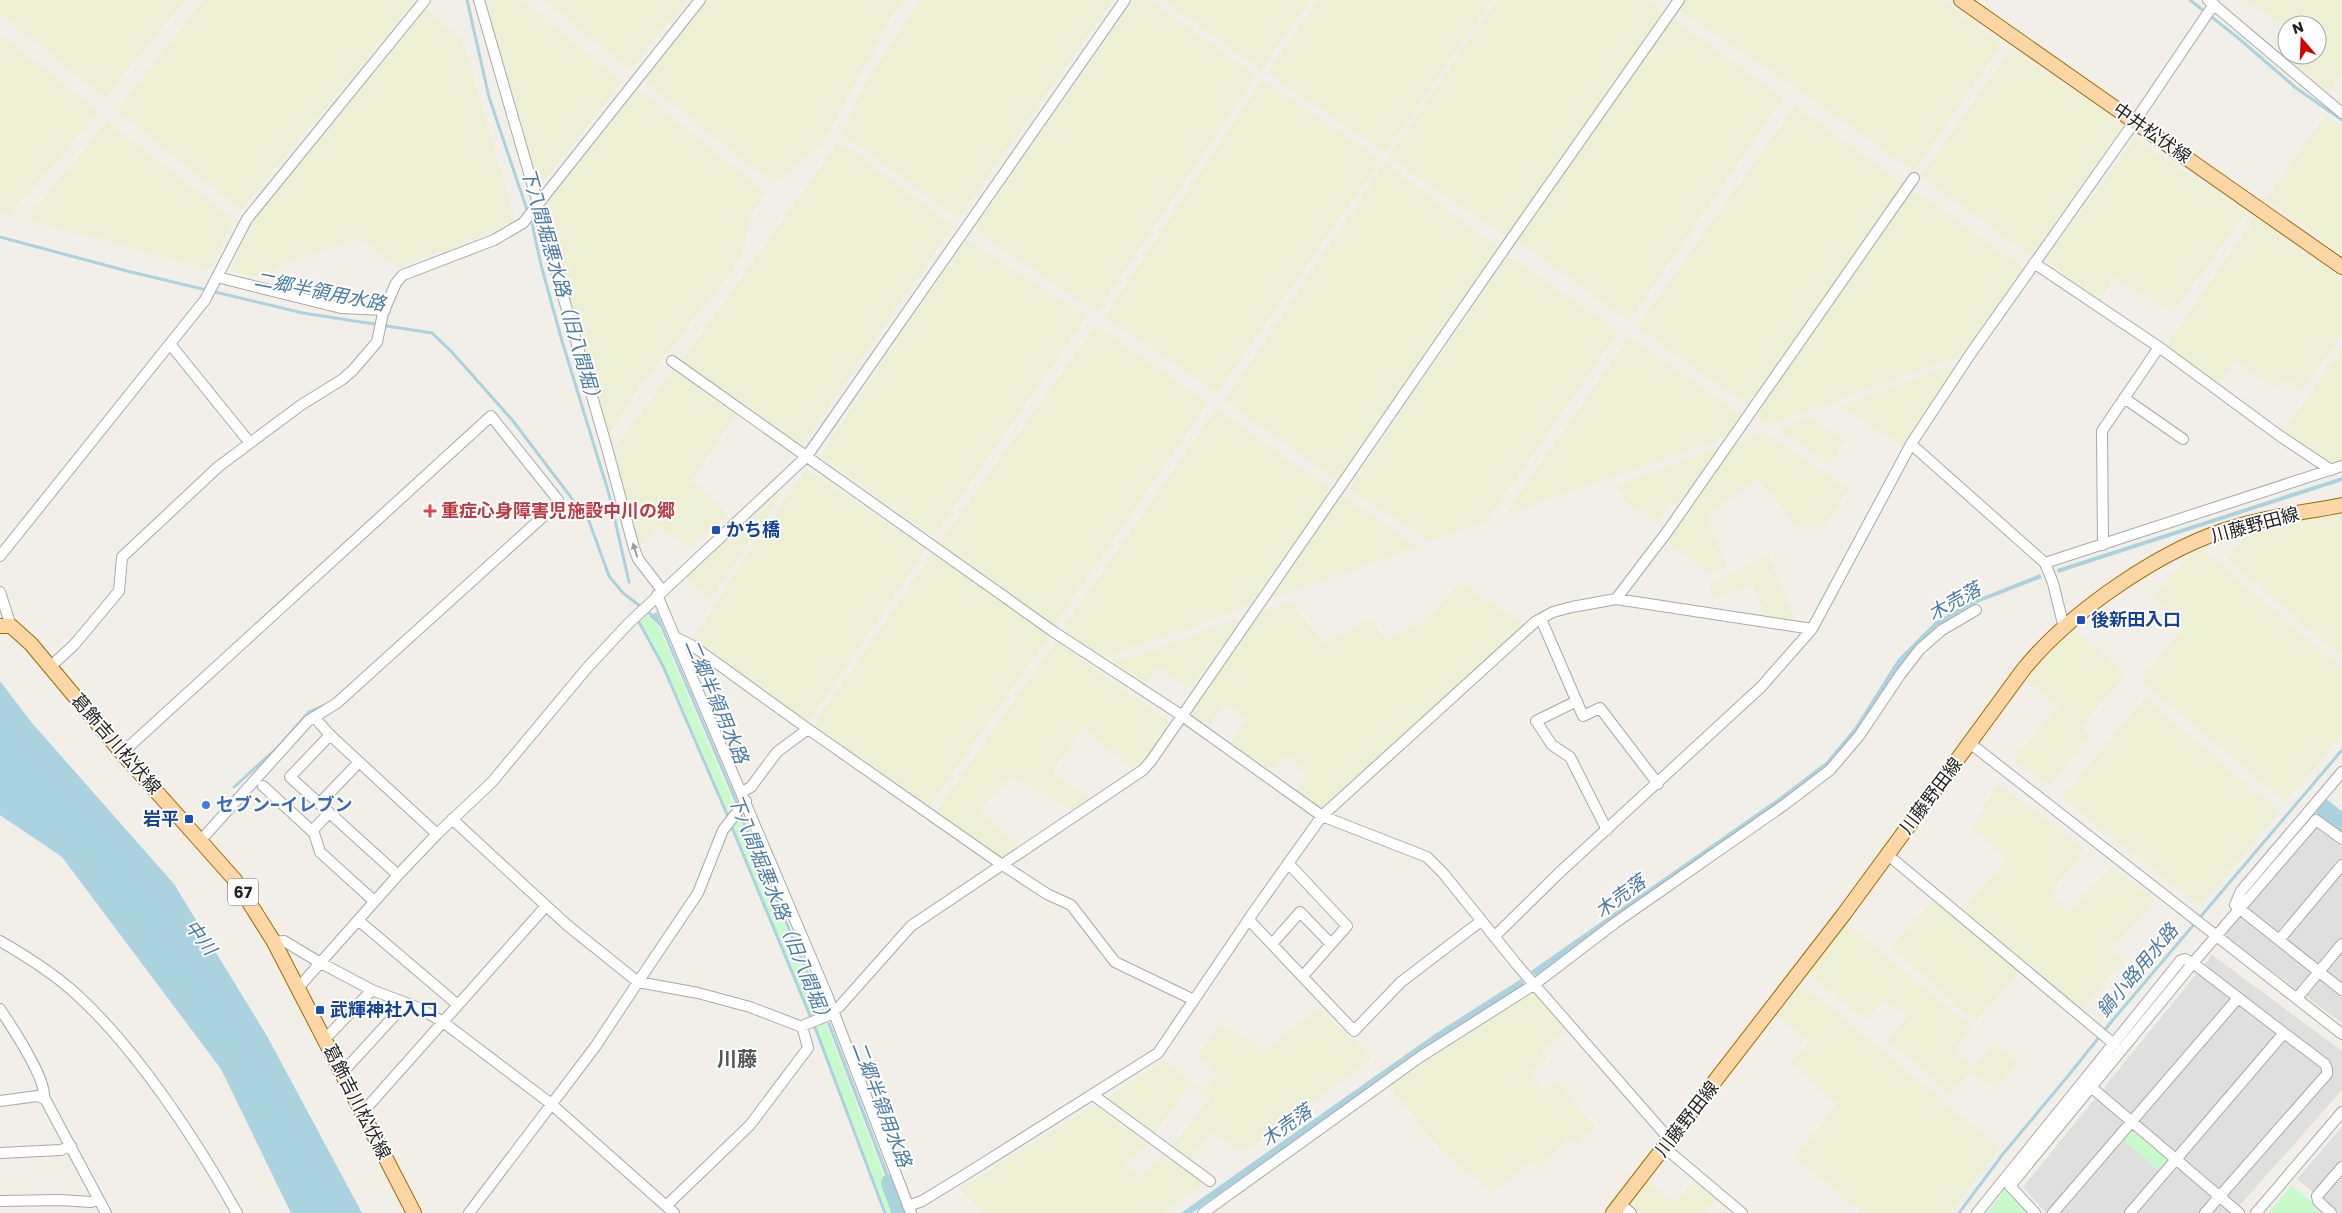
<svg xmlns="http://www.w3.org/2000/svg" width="2342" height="1213" font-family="Poppins,'Noto Sans JP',sans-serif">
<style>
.residential{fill:#e0dfdf}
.farmland{fill:#eef0d5}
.park{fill:#c8facc}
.water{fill:#aad3df}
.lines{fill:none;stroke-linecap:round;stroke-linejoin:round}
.stream{stroke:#aad3df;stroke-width:3}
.river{stroke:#aad3df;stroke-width:18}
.minor-casing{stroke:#a9a9a9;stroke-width:12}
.major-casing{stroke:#a06b00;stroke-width:16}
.minor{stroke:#fff;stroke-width:10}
.major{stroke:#fcd6a4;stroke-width:14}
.oneway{fill:#9c9c9c}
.health-dot{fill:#e0444e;stroke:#fff;stroke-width:2}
.transit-dot{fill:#1a4fb4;stroke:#fff;stroke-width:2}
.shop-dot{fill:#3f7fe0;stroke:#fff;stroke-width:2}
.labels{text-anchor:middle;stroke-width:4;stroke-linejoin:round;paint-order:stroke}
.shield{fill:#fff;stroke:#646464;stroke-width:1}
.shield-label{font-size:16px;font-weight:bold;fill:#222}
.street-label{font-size:18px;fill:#222;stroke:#fff}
.health-label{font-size:18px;font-weight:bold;fill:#be3a42;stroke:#fff;text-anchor:start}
.transit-label{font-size:18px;font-weight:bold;fill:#164399;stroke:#fff;text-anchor:start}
.shop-label{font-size:18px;font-weight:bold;fill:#366cbe;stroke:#fff;text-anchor:start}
.water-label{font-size:19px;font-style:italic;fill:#4a7aab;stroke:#fff}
.quarter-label{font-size:20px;font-weight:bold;fill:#555;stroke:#fff}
</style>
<rect width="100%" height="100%" fill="#f2efe9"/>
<path class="residential" d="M2316,827L2342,847V1023L2222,934Z
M2212,955L2342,1051V1090L2233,1213H2046L2023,1187Z
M2342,1127V1213H2339L2297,1179Z"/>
<path class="farmland" d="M0,0H185L105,98L0,13Z
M204,0H415L241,210L117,110Z
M486,0H523L621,82L539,188Z
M544,0H687L630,69Z
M707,0H905L893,13L823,143L774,184L643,80Z
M920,0H1113L958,218L843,134L863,87Z
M1134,0H1150L1256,76L1096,313L974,229Z
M1163,0H1310L1261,70Z
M1318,0H1492L1385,153L1267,73Z
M1497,0H1648L1666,12L1506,236L1388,157Z
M1686,0H1942L2002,44L1914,171L1792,85L1679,10Z
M2246,0H2342V72L2329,92L2274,47L2287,30V55H2317V25H2287V29Z
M425,10L462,39L515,220L484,236L397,267L358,237L278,265L272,278L230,272L251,224Z
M1672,18L1783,98L1629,321L1518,240Z
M0,34L99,112L10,214L0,211Z
M2011,49L2124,125L2031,256L1921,176Z
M1262,80L1381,160L1217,393L1105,316Z
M638,89L765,193L749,220L745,245L737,264L724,283L704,304L674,345L638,388L608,436L544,208Z
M1795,106L1903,184L1749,406L1637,327Z
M2326,114L2342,128V255L2266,199Z
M107,122L233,219L211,270L26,219Z
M2136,139L2246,213L2173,312L2114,278L2099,303L2045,259Z
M839,141L953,226L802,445L681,362Z
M1385,162L1497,248L1337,481L1225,401Z
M1911,189L2024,268L1967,353L1769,425L1753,414Z
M2255,217L2342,279V335L2302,390L2285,379L2276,388L2236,361L2219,383L2166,346Z
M966,239L1086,317L933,537L820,456Z
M1508,256L1619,331L1486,522L1429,541L1349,489Z
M1096,325L1208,403L1054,626L938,545Z
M1629,337L1743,416L1727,437L1505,514Z
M2342,349V460L2331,464L2284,431Z
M1958,363L1902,446L1840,406Z
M673,370L735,415L692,480L728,513L689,548L658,526L637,547L613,451Z
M1216,409L1332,490L1249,606L1103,658L1061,631Z
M1810,417L1845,441L1830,464L1777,428Z
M1764,432L1849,489L1824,527L1797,526L1757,478L1707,517L1726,567L1708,573L1665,540L1732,444Z
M1723,445L1678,506L1671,503L1657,521L1627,505L1618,486Z
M807,469L926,549L807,724L693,640L737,570Z
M777,491L783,493L711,598L683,576Z
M1342,495L1417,547L1268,600Z
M2342,511V657L2227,559L2253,529Z
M2203,550L2342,668V734L2286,802L2140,680L2184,628L2153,596L2189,556Z
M934,552L1050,635L927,809L810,730Z
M1768,555L1794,620L1767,617L1752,583L1714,599L1708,585Z
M1459,581L1526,626L1321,811L1295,793L1306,775L1286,754L1269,772L1229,745L1246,720L1225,703L1205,729L1185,713L1256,615L1291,602L1324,644L1372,619L1386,641L1434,614Z
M1242,618L1190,689L1158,667L1144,686L1112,664Z
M2073,628L2125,675L2081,727L2090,736L2049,786L2013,759L2058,708L2026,679Z
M1056,642L1169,721L1144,762L1132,768L1084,728L1052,771L1089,800L1072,809L1011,777L980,811L1018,845L998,859L934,814Z
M2145,698L2279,812L2200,906L2062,798Z
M1998,783L2085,849L2050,893L2069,912L2111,866L2155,900L2111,949L2124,960L2080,1011L1962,912L2007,859L1972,827Z
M1934,898L2020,971L1975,1022L1892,947Z
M1846,923L1972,1027L1953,1051L1974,1068L1994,1044L2017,1062L1995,1088L1970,1071L1951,1094L1888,1040L1908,1016L1886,1000L1866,1021L1809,972Z
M1802,984L1999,1148L1950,1213H1863L1795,1156L1837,1105L1791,1062L1809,1042L1776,1015Z
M1532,990L1566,1030L1542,1050L1548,1059L1530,1071L1542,1090L1555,1082L1596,1126L1577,1144L1568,1137L1539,1169L1532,1161L1492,1192L1440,1149L1388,1085Z
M1318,1008L1372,1059L1244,1153L1211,1131L1188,1162L1169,1149L1211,1098L1189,1085L1154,1135L1104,1101L1162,1061L1205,1091L1219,1076L1197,1055L1221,1025L1268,1050Z
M1094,1105L1146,1144L1126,1166L1141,1177L1163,1153L1206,1182L1162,1213H983L959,1189Z
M1695,1179L1717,1198L1704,1213H1638L1628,1205L1648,1181L1674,1203Z"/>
<path class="park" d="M646,614L658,625L825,1021L898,1213H887C844,1096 797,980 749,865C715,782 682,698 640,619Z
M2133,1129L2168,1159L2159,1171L2122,1139Z
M2292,1185L2325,1213H2268Z
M2006,1188L2030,1213H1986Z"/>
<path class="water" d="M2342,477V481L2058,573L2057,569Z
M2040,574L2042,578L1972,605L1937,626L1897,669L1857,732L1828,766L1782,801L1536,976L1531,971L1780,797L1826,762L1855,727L1898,659L1935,622L1970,602Z
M657,612L729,781L738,802L736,805L660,626L649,616Z
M0,681L32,723L174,884L267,1036L362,1213H291L221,1069L62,857L0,815Z
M742,814L825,1011L823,1013L739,815Z
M1521,979L1525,985L1438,1039L1192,1213H1181L1435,1034Z
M830,1022L900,1204L897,1206L827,1023Z"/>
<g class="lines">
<path class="stream" d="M467,0L489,97L528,213
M2190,0L2237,37L2296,88L2342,120
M531,219L541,265L562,341L609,494L629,582
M0,237L127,271L303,313L432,333L451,351L513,421L589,521L609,576L623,593L653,616
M639,622L663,666L729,819
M234,787L278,747L309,712L325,705
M731,825L816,1030L885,1213
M1959,1213L2003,1154L2068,1076L2112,1021L2342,750"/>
<path class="river" d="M2321,806L2342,823
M890,1183L901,1213"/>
<g class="minor-casing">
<path id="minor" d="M479,0L538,204
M2208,0L2342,113
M537,206L607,448L634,548L638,559L662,590
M2034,263L2159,347L2280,436L2331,470
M217,277L341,308L385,310
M170,344L250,443
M672,361L1054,632L1181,715L1322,816L1427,857L1443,873L1518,966L1671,1141
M2124,398L2183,439
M1911,444L2045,563L2053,583L2064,628
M2103,545L2102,431L2159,347
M0,556L205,300L247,219L425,0
M2045,563L2342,466
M0,592L11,626
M657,595L827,995L911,1213
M1616,599L1667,532L1914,178
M1541,619L1583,716L1600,708L1658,784
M677,638L693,646L808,729L1001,864L1047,894L1071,905L1115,962L1194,1000
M50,667L74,645L119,591L122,557L218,467L301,405L343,379L353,370L377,342L383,313L396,283L403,275L494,240L523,223L700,0
M1577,701L1536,721L1552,745L1570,757L1607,830
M314,717L330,735L437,834
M330,735L290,777L398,875
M1971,744L2342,1034
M122,753L491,416L558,500L547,513L337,703L308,721L201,840
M2342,772L2241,891L2235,905L2342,990
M263,786L314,833L320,852L374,901
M742,792L751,787L777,752L808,729
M319,804L359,762
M452,819L567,925L638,982L698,993L750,1007L802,1027
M312,831L329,813
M1888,855L2114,1044
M1288,863L1347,926L1303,976
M358,920L458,1005
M1249,920L1354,1031L1401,982L1481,921
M1494,937L1559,873L1761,687L1812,629L1911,444L1969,356L2135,121L2214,4
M2279,940L2342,865
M0,941C26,956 52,972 75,993C136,1048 197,1141 237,1213
M274,942L284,941L319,962L372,990L419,1008L443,1022L550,1103L674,1213
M1272,944L1300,912L1331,944
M298,988L398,875L437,834L492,782L587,668L628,624L807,456L1125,0
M2297,998L2342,944
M0,1009C12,1027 46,1078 44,1097L106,1213
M833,1010L839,1007L911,926L1143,770L1151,761L1507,245L1679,0
M325,1039L372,990
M342,1073L406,1003
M2091,1087L2239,1213
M1093,1095L1210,1181
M0,1101L37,1096L45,1099
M362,1113L546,906
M1665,1148L1742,1213
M0,1153L61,1150L71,1146
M0,1201L60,1200L91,1202L99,1200
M1620,1204L1631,1213
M666,1206L750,1125L808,1048L802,1026L834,1013
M908,1206L922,1201L963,1176L1158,1053L1255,910L1322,816L1535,622L1553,612L1572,607L1616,599L1812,629
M469,1213L595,1047L638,982L698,893L723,830L746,801
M1203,1213L1420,1057L1535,984L1615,923L1784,805L1830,770L1859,736L1900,675L1920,649L1942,630L1976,610
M1977,1213L2181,960L2185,959L2193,963L2316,820L2342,839
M2035,1213L2010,1186L2193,963L2284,1033
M2053,1213L2238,998
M2130,1213L2284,1033L2325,1064L2327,1069V1074L2205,1213
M2256,1213L2342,1112
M2331,1213L2318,1201L2317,1196L2342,1167"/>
</g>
<g class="major-casing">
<path id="major" d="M1961,0L2342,267
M0,626H11L31,644L122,753L235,880L274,942L414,1213
M1613,1213L1844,914L2023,670C2071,611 2163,547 2238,526C2272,516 2307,512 2342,505"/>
</g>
<use href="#minor" class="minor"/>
<use href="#major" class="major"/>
</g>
<defs><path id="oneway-solid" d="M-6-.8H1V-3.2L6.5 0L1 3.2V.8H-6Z" transform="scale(1.25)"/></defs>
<use class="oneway" href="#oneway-solid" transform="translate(635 550) rotate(-107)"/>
<path class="health-dot" d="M427.5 503.5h5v5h5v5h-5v5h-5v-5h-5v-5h5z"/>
<g class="transit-dot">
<rect x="711" y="525" width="10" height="10" rx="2.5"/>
<rect x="2076" y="615" width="10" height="10" rx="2.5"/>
<rect x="184" y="814" width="10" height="10" rx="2.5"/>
<rect x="315" y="1005" width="10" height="10" rx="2.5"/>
</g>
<circle class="shop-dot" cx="206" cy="805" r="5"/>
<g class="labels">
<rect class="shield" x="228" y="878.5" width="30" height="27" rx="4"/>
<g class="shield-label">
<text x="243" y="898">67</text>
</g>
<g class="street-label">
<text transform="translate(2152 133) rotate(35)" y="6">中井松伏線</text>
<text transform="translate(2255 525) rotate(-15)" y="6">川藤野田線</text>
<text transform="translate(116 744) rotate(49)" y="6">葛飾吉川松伏線</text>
<text transform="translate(1931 796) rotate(-53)" y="6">川藤野田線</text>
<text transform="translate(357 1102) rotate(63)" y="6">葛飾吉川松伏線</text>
<text transform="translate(1687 1119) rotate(-52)" y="6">川藤野田線</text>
</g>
<g class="health-label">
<text x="441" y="517">重症心身障害児施設中川の郷</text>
</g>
<g class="transit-label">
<text x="726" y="536">かち橋</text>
<text x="2091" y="626">後新田入口</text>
<text x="179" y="825" text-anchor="end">岩平</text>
<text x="330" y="1016">武輝神社入口</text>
</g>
<g class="shop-label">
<text x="216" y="811">セブン-イレブン</text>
</g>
<g class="water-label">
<text transform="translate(562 287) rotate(74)" y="7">下八間堀悪水路（旧八間堀）</text>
<text transform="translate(320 291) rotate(11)" y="7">二郷半領用水路</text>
<text transform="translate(1954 601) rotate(-29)" y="7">木売落</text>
<text transform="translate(717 701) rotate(67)" y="7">二郷半領用水路</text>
<text transform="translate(1620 896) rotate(-36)" y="7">木売落</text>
<text transform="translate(781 910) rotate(68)" y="7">下八間堀悪水路（旧八間堀）</text>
<text transform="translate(201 937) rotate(53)" y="7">中川</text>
<text transform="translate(2137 970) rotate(-50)" y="7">鍋小路用水路</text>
<text transform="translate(882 1104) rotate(69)" y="7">二郷半領用水路</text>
<text transform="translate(1286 1125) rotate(-35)" y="7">木売落</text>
</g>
<g class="quarter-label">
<text x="737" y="1066">川藤</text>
</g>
</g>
<g transform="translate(2302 40) rotate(341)"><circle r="24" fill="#ffffff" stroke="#a7a7a7"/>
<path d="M0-4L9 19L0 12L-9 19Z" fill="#d40000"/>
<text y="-8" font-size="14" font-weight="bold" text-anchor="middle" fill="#222222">N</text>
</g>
</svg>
